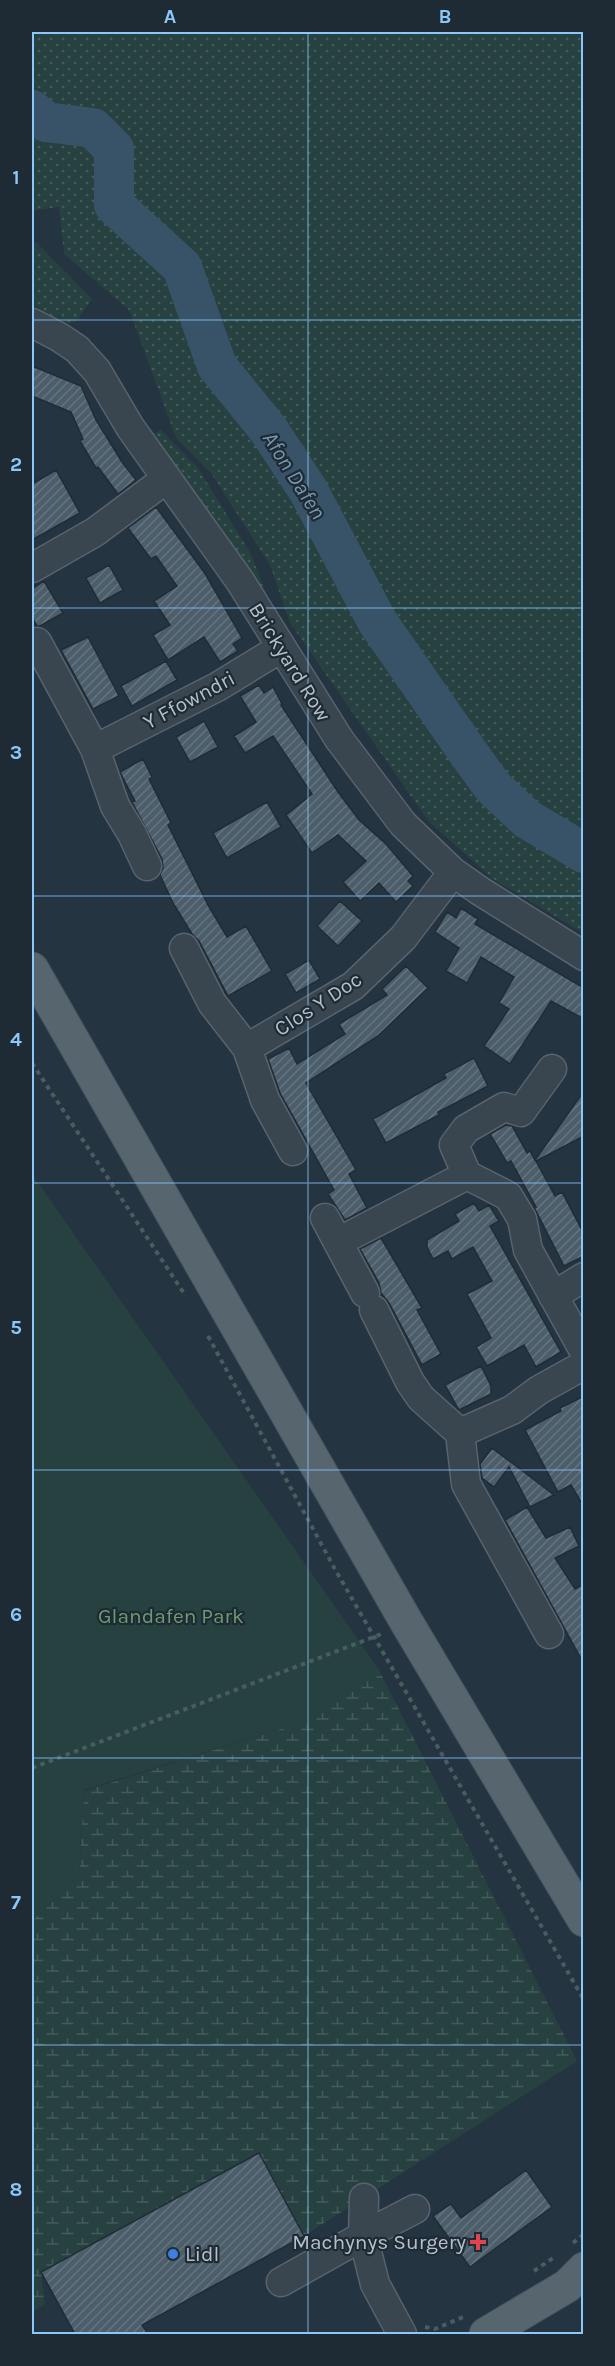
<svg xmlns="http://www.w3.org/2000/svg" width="615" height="2366" font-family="Karla,sans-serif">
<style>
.grass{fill:url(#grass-dots)}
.wetland{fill:url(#wetland-marsh)}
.park{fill:#264140}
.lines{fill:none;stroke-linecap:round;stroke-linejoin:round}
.river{stroke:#385367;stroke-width:40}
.building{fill:url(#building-hatch);stroke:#202d37;stroke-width:1.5}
.minor-casing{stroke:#57636d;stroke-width:31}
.major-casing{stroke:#424f59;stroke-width:35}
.path{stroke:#475e5e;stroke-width:4;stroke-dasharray:4.5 4.5;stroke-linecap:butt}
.minor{stroke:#39464f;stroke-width:28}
.major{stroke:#57656f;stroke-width:33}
.grid{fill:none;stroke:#8bc7f9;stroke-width:1.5;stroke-opacity:0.55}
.health-dot{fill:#e0444e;stroke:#1e2b35;stroke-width:2}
.shop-dot{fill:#3f7fe0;stroke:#1e2b35;stroke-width:2}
.labels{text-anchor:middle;stroke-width:4.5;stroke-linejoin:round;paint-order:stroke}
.street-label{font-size:21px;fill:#b5c0ca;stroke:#1e2b35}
.park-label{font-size:21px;fill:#6c9b6f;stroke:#1e2b35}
.poi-label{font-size:21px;fill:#b5c0ca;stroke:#1e2b35;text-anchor:end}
.water-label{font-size:22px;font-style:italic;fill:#7596ad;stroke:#1e2b35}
.neatline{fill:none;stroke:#8bc7f9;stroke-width:2}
.grid-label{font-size:20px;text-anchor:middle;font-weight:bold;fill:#8bc7f9}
</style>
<defs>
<pattern id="grass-dots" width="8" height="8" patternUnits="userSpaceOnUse" patternTransform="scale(1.5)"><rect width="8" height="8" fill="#264140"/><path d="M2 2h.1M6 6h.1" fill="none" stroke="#435b5a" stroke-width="1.8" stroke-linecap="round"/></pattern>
<pattern id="wetland-marsh" width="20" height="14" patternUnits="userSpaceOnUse" patternTransform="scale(1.5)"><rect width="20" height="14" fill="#264140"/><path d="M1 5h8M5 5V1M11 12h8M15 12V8" fill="none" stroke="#435b5a"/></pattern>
<pattern id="building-hatch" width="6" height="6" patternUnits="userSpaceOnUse" patternTransform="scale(1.5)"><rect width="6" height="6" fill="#4d5e6b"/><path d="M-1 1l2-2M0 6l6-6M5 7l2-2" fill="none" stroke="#64737f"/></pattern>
</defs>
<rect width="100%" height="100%" fill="#243440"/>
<path class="grass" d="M32,32H583V933L493,879L429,822L290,623L270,565L211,473L176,438L129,310L64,254L59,207L32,211Z
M36,242L92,299L76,322L66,323L32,307V244Z
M161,430L198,468L251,554L272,608L147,438Z"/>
<path class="wetland" d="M378,1668L577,2061L304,2236L259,2153L41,2272L45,2304L32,2312V1921L79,1876L84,1791L287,1727Z"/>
<path class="park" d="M32,1174L378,1668L287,1727L84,1790L79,1876L32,1921Z"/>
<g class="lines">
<path class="river" d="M32,110L46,122L93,128L114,149V205L182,267L217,366L268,429L308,490L377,621L467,751L493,787L527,819L584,853"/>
</g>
<path class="building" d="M32,366L81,386L96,420L122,462L136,480L118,494L98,467L96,468L80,441L83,439L71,412L32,396Z
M56,470L80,513L32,540V484Z
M156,507L204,572L242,638L233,644L238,651L220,662L204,637L168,660L153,635L170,625L154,601L177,586L156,556L151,559L128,528Z
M109,565L123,590L100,603L86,578Z
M44,581L63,613L40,626H37L32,617V589Z
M88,637L119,696L93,709L61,650Z
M166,661L177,680L132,706L121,686Z
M259,685L264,693L273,687L282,704L281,705L338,792L359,820L386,844L413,876L408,881L413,886L396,902L379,883L360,901L343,882L366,861L338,835L312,853L286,815L312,794L273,736L245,753L234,736L256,722L240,696Z
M204,721L218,747L190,762L176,737Z
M143,759L152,777L149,779L171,823L168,825L209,907L227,937L246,926L272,971L228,996L199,941L192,934L173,903L160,875L163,868L162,859L132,802L135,801L124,780L120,772Z
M267,802L281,827L227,858L213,833Z
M340,901L362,921L338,946L317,926Z
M461,908L478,919L475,924L584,988V1019L551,1001L510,1064L484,1046L509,1009L499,1003L514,977L481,957L467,983L446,971L459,948L435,932L447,912L456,918Z
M309,960L320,979L296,993L285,974Z
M406,966L428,988L378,1036L306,1083L356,1170L349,1174L367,1208L345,1220L328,1194L334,1190L280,1093L268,1059L289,1048L297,1064L345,1034L339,1024L387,995L382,989Z
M474,1058L488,1086L438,1112L439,1115L386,1143L373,1119L446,1078L444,1074Z
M584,1091V1136L536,1161L555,1196L562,1192L584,1234V1256L564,1266L534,1207H536L511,1161L507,1163L490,1134L506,1125L512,1126L527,1153L530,1151L535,1160Z
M474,1203L479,1211L489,1205L499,1221L490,1226L561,1352L536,1367L524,1345L487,1366L476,1347L491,1338L467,1294L492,1281L473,1247L452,1259L448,1251L433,1259L427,1247V1240L459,1221L455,1214Z
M381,1238L422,1308L417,1310L441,1354L422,1365L389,1303L381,1293L379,1283L360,1249Z
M481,1366L491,1386V1394L459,1410L445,1385Z
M584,1396V1507L571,1485L558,1492L525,1430L561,1411L560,1408Z
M492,1448L512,1463L554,1495L530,1507L509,1467L494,1487L482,1478L480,1464Z
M527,1507L546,1538L570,1527L579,1546L555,1558L575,1589L584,1584V1664L505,1520Z
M259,2153L304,2236L142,2325L148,2334H75L41,2272Z
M526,2170L552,2207L470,2267L433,2216L451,2204L461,2218Z"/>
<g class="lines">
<g class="minor-casing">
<path id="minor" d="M32,323L59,337L77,349L97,371L130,427L240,581L339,739L403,824L453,872L480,891L584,956
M32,568L95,532L166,479
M37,642L95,749L115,806L132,834L147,866
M95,749L217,687L281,648
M184,948L212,1003L247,1048L265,1100L293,1151
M247,1048L353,986L403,938L453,872
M552,1069L521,1112L504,1107L466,1129L454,1145L467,1175L508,1196L522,1219L528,1250L584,1351
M325,1218L365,1293
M338,1242L467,1175
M553,1296L584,1277
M374,1310L410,1382L421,1398L460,1433
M549,1634L466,1484L460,1433L512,1410L539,1390L584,1365
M281,2282L363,2236L364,2198
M402,2334L375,2284L363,2236L415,2209"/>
</g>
<g class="major-casing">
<path id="major" d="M32,969L407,1623L584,1920
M486,2334L567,2286L584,2269"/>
</g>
<path class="path" d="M32,1063L185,1295
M208,1336L336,1571L584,2000
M32,1768L384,1633
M573,2243L584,2234
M534,2271L553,2258
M425,2327L435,2329L463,2317"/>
<use href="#minor" class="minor"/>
<use href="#major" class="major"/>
</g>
<path class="grid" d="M308,32V2334M32,320H584M32,608H584M32,896H584M32,1183H584M32,1470H584M32,1758H584M32,2045H584"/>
<path class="health-dot" d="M475 2233h6v6h6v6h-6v6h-6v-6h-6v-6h6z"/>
<circle class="shop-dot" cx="173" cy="2254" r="6"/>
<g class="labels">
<g class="street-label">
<text transform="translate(290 662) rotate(58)" y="7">Brickyard Row</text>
<text transform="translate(189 700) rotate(-28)" y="7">Y Ffowndri</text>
<text transform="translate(318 1004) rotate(-33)" y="7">Clos Y Doc</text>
</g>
<g class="park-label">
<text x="171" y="1623">Glandafen Park</text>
</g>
<g class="poi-label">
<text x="466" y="2249">Machynys Surgery</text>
<text x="185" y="2261" text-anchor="start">Lidl</text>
</g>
<g class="water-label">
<text transform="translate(295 475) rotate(58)" y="8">Afon Dafen</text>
</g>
</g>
<rect width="615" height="2366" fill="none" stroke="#1e2b35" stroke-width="66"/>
<rect x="33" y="33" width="549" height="2300" class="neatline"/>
<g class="grid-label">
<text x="170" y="23">A</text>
<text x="445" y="23">B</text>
<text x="16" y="184">1</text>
<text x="16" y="471">2</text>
<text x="16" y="759">3</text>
<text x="16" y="1046">4</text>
<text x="16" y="1334">5</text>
<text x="16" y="1621">6</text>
<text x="16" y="1909">7</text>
<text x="16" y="2196">8</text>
</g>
</svg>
